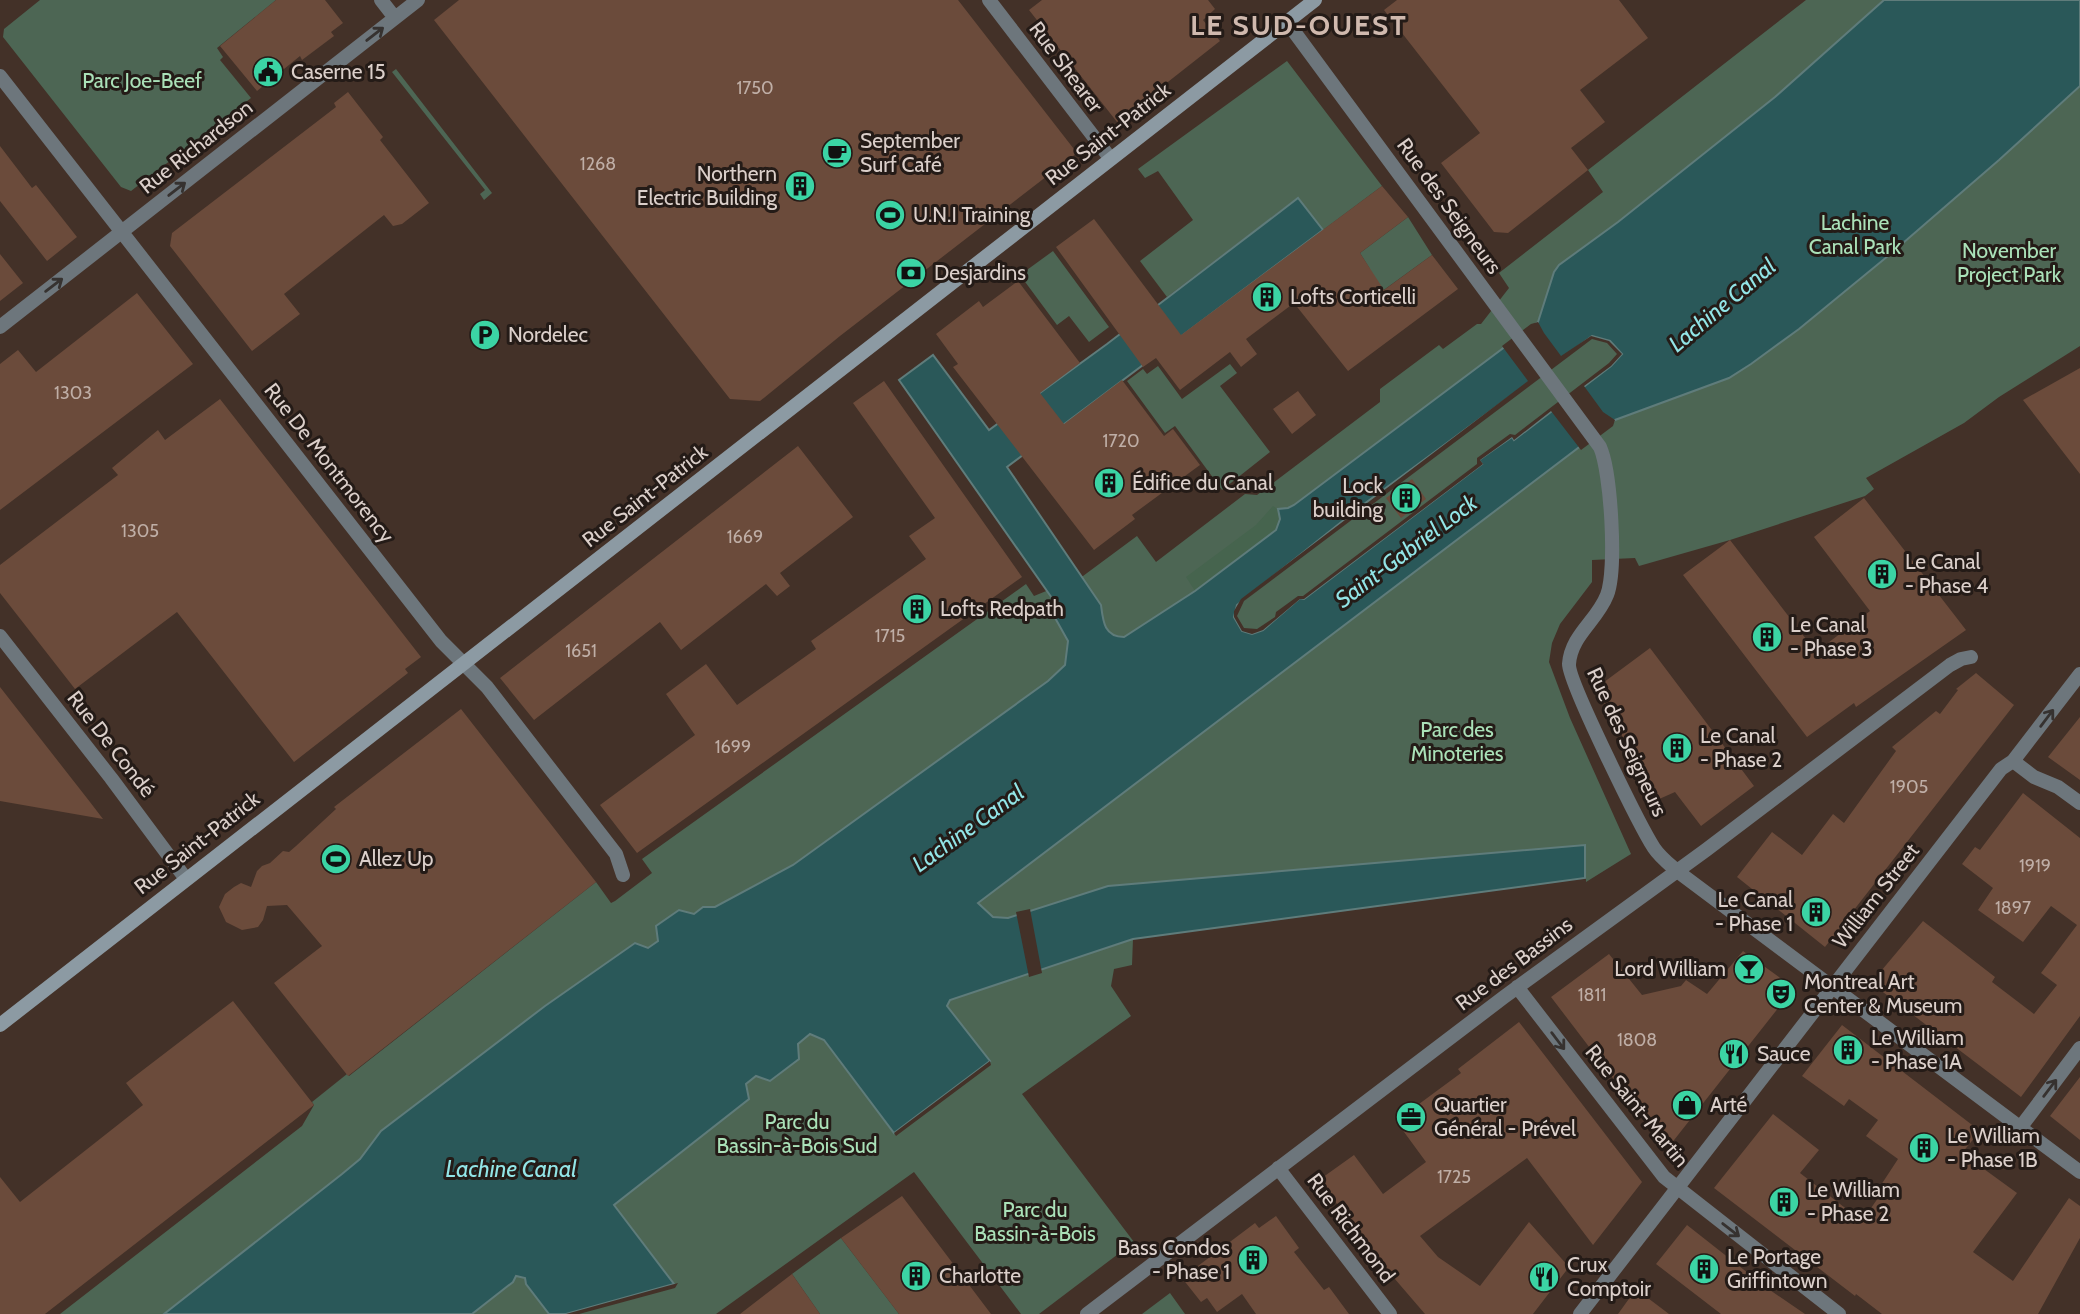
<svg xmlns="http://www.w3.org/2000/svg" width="2080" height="1314" font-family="Cabin,sans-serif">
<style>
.green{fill:#4d6654}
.forest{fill:#46644e}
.water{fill:#2a5859;stroke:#5f7c7b;stroke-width:2;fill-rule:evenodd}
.pier{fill:#433128;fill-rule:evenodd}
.building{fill:#6b4b3b}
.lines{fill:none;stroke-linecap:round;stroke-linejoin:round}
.street{stroke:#6d767c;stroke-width:14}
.secondary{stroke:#8c9aa3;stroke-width:14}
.oneway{stroke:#363230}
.labels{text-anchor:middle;stroke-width:6;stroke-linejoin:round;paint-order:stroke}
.number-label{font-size:18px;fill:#bfaea6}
.street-label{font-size:21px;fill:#dbcfca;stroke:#241b17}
.poi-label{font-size:21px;fill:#dbcfca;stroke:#241b17;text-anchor:start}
.park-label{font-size:21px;fill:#aae1b8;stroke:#241b17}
.water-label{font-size:23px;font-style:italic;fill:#92e5e7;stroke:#241b17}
.district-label{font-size:28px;font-weight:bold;letter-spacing:2px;fill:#d0b9ae;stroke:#241b17}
</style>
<rect width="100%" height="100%" fill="#433128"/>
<path class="green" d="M40,0H276L217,48L223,57L220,60L251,98L131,191L121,187L3,37L4,29Z
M1806,0H2080V346L1999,397L1964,423L1866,478L1874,489L1865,496L1730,540L1639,566L1635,558L1592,560V582L1560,624L1552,643L1549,662L1570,718L1631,854L1586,882L1585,845L1108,886L1133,939L1132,965L1114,969L1111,986L1131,1016L1022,1094L1134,1242L1039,1314H1021L914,1172L716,1314H60L302,1126L314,1105L312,1102L347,1074L349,1076L596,882L611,903L615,901L652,873L642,859L1026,584L1034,596L1083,576L1137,536L1156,562L1245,494L1257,495L1380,402V389L1439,345L1443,349L1477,324H1481L1509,288L1499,273L1603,192L1588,170Z
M1287,61L1382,186L1323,230L1297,198L1167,297L1140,261L1193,220L1158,171L1145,178L1138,169Z
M396,69L492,193L484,200L480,194L485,190L392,72Z
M1408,217L1432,255L1348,316L1370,269L1360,253Z
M1053,251L1109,327L1089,342L1069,316L1057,325L1020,275Z
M1230,364L1237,373L1220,386L1270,452L1222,490L1175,426L1165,433L1127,381L1143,369L1147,374L1158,366L1182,399Z
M841,1238L899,1314H820L792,1274Z
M1170,1293L1185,1314H1142Z"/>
<path class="forest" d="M1273,506C1282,511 1282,522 1276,530L1195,591L1186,577L1256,525Z"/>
<path class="water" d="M1884,0H2080V86L1999,160L1888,256L1799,329L1751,364L1729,378L1615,420L978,903L993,917L1008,918L1108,886L1585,845V878L1133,939L950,1000L947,1006L990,1061L894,1133L824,1040L810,1034L798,1044L799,1059L770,1081L756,1076L746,1084L749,1099L614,1205L674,1284L566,1314H549L526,1284L525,1278L516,1276L513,1282L472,1314H164L342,1174L360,1159L381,1131L545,1006L635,943L648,948L658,941L656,926L679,910L694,914L703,907H715L793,865L1048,681L1065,665L1068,641L1054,616L1061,611L899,380L933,355L989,430L1107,344L1298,198L1323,230L1007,467L1101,605C1103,621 1104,637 1124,637L1195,591L1276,530L1280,519L1278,509L1288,508L1294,505L1538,322L1554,272L1559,265L1618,222L1775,97ZM1592,336L1610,341L1622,354L1611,366L1514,440L1512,437L1479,460L1482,464L1304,599L1300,598L1263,630L1252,634L1242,631L1234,617L1237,605L1364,504Z"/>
<path class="pier" d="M1538,322L1544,333L1561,356L1591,336L1609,341L1622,354L1611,366L1584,386L1603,412L1615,420L1613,426L1581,450L1551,411L1514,440L1512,437L1480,460L1483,464L1304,599H1300L1263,630L1252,634L1242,631L1234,617V611L1241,599L1528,381L1502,346L1531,324ZM1592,339L1607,343L1617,354L1609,363L1515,435L1510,434L1477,458V464L1303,596H1298L1276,612L1275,617L1257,629L1244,628L1237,616L1244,601Z
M1030,909L1042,973L1029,977L1016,912Z
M990,1061L991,1065L896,1136L894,1133Z
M678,1283L675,1288L579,1314H566Z"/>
<path class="building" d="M276,0H325L343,23L331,32L334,36L302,60L300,56L257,91L220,46Z
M459,0H958L1077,153L840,336L760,401L730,399L434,20Z
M1042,0H1208L1215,9L1203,20L1220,41L1117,122L1029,10Z
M1397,0H1619L1648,38L1580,90L1605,122L1571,148L1588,170L1508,233L1494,232L1441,163L1480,133L1384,10Z
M348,92L383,137L380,140L429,203L402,224L393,226L384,215L284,294L300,314L252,351L170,246L172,233L336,107L334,103Z
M0,146L32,188L36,185L77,237L47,261L0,201Z
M1382,186L1408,217L1360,253L1384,290L1432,255L1458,289L1348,371L1294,303L1246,339L1257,354L1241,367L1230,352L1180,390L1156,358L1143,367L1056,247L1094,219L1181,335Z
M0,254L23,283L0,301Z
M1018,281L1080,363L1040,393L1064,424L1122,380L1164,436L1173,429L1200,465L1132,515L1135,519L1094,550L953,367L958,364L936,334L979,301L983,307Z
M137,293L193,364L0,510V364L18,350L36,372Z
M2080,368V474L2023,400Z
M884,381L1022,577L637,853L600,805L695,735L666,694L706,664L737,705L816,649L811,641L926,559L909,536L935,518L853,403Z
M1298,391L1316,415L1292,434L1273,409Z
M220,399L421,657L405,669L408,673L294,762L177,612L75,689L0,593V565L118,475L112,468L158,430L165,440Z
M798,446L853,517L780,573L790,586L777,596L766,584L681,650L660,622L534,720L500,678Z
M1412,479L1426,499L1401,518L1386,498Z
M1864,498L1966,630L1856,707L1854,703L1807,737L1683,575L1730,540L1816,652L1870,611L1814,537Z
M1650,648L1754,786L1701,826L1675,792L1657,800L1596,688Z
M1976,673L2014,705L1825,947L1737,877L1772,832L1802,855L1833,814L1844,823L1896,751L1892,747L1936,711L1940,714L1958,690L1956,689Z
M0,687L90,802L103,819L0,801Z
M461,709L596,882L348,1076L274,983L322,946L287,905L267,906L263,920L258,927L242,930L226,922L219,907L225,894L234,887L241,883L251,887L257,871L262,866L270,863L283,851L289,852L296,846L336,809L334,807Z
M2080,717V780L2048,757Z
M2023,793L2080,838V1016L2021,1097L1871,983L1923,921L1995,977L1992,982L2034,1014L2057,985L2041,973L2077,925L2051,906L2023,942L1978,910L1993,888L1962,864L1975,847L1980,850Z
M1743,951L1794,988L1667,1149L1551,997L1609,954L1642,995L1681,986L1686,980L1707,994Z
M233,1001L314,1105L45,1314H0V1177L20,1202L143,1105L126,1083Z
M1519,1022L1642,1182L1593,1245L1527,1158L1420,1236L1438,1257L1480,1286L1529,1222L1569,1267L1533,1314H1425L1382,1264L1319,1180L1354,1155L1383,1194L1426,1162L1396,1121L1461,1073L1458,1069Z
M1842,1025L1980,1131L1962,1153L2017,1193L1973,1252L2013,1281L2069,1198L2080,1206V1238L2038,1314H1882L1856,1294L1855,1296L1714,1188L1773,1114L1819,1150L1800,1173L1862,1221L1885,1188L1881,1185L1898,1159L1866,1136L1878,1120L1849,1099L1844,1106L1802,1076Z
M2080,1077V1140L2050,1116Z
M902,1196L991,1314H899L841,1238Z
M1276,1216L1299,1248L1294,1252L1324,1290L1329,1287L1349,1314H1256L1242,1294L1217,1312L1207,1298L1201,1302L1182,1278L1255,1223L1259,1228Z
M1687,1225L1767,1288L1805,1314H1721L1656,1264Z
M792,1274L820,1314H740Z
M1636,1289L1669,1314H1618Z"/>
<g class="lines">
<path class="street" d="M381,0L395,18
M989,0L1110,158
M1287,22L1600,447C1611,472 1617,570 1607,595C1597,621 1571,635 1569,664C1568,681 1641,828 1654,848C1660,857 1669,864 1677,871L2080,1172
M0,76L441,641L487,687L616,854L623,875
M0,327L418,0
M0,636L111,778L186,879
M2013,761L2034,777L2058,787L2080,803
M1517,987L1664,1177L1839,1314
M2020,1128L2080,1048
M1278,1168L1390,1314
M1087,1314L1504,997L1706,850L1950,665L1961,659L1971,657
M1580,1314L2001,769L2013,761L2080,674"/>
<path class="secondary" d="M0,1025L1315,0"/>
</g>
<defs><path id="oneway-shaft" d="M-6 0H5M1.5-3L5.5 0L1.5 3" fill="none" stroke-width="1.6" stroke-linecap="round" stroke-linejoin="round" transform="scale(1.75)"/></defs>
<g class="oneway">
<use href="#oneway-shaft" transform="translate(375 34) rotate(-38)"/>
<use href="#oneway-shaft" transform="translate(177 189) rotate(-38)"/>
<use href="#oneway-shaft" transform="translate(54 285) rotate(-37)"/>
<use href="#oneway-shaft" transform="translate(2047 718) rotate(-53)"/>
<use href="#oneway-shaft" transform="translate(1558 1041) rotate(53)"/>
<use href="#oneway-shaft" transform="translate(2050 1088) rotate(-53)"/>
<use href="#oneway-shaft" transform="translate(1731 1230) rotate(38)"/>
</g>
<defs>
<g id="civic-disc" transform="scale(1.575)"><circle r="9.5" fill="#3bd4a4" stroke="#241b17"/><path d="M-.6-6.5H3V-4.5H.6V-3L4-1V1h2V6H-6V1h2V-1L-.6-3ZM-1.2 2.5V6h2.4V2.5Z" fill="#111"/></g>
<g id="cafe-disc" transform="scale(1.575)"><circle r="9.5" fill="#3bd4a4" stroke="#241b17"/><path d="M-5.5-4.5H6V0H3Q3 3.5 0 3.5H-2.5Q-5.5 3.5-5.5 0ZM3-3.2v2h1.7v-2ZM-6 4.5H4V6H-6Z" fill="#111"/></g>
<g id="building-disc" transform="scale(1.575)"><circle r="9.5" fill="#3bd4a4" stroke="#241b17"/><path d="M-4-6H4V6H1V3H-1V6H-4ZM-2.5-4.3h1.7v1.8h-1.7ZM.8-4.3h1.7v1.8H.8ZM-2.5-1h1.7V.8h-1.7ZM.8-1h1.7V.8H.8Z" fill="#111"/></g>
<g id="stadium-disc" transform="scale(1.575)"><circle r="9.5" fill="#3bd4a4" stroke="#241b17"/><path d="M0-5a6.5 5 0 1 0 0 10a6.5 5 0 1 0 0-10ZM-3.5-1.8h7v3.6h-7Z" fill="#111"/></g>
<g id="bank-disc" transform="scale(1.575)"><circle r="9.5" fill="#3bd4a4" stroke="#241b17"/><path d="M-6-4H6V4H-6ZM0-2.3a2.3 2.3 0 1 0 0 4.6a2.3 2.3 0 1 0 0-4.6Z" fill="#111"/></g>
<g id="parking-disc" transform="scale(1.575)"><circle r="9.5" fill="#3bd4a4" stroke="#241b17"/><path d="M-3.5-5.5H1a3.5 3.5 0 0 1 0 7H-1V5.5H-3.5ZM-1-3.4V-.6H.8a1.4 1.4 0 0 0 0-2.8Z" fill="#111"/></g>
<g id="bar-disc" transform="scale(1.575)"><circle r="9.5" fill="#3bd4a4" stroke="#241b17"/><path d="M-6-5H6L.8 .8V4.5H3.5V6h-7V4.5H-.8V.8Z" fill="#111"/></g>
<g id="theatre-disc" transform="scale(1.575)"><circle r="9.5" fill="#3bd4a4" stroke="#241b17"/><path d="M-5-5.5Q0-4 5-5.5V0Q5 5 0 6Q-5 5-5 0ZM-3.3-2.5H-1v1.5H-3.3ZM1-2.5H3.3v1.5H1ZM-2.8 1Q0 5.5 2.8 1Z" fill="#111"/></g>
<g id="restaurant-disc" transform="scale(1.575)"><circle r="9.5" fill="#3bd4a4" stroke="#241b17"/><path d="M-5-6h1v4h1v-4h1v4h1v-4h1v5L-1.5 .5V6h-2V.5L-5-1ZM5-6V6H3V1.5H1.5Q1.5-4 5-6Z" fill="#111"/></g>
<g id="shop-disc" transform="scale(1.575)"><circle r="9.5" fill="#3bd4a4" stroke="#241b17"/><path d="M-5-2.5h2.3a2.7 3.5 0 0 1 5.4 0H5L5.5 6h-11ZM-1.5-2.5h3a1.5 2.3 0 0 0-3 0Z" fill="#111"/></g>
<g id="office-disc" transform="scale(1.575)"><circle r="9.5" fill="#3bd4a4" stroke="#241b17"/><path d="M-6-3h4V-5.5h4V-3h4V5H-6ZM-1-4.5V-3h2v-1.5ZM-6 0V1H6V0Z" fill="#111"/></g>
</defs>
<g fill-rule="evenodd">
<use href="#civic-disc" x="268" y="72"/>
<use href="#cafe-disc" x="837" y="153"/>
<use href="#building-disc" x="800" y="186"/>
<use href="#stadium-disc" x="890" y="215"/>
<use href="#bank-disc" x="911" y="273"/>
<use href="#building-disc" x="1267" y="297"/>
<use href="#parking-disc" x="485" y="335"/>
<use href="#building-disc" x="1109" y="483"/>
<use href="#building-disc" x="1406" y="498"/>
<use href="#building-disc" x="1882" y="574"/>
<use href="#building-disc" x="917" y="609"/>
<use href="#building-disc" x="1767" y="637"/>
<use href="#building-disc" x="1677" y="748"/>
<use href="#stadium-disc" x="336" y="859"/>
<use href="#building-disc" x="1816" y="912"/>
<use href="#bar-disc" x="1749" y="969"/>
<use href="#theatre-disc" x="1781" y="994"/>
<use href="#building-disc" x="1848" y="1050"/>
<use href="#restaurant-disc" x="1734" y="1054"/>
<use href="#shop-disc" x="1687" y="1105"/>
<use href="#office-disc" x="1411" y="1117"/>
<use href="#building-disc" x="1924" y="1148"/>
<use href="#building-disc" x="1784" y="1202"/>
<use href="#building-disc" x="1253" y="1260"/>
<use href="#building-disc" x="1704" y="1269"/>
<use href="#building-disc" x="916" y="1276"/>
<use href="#restaurant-disc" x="1544" y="1277"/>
</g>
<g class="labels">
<g class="number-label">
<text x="755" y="94">1750</text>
<text x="598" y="170">1268</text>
<text x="73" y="399">1303</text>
<text x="1121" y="447">1720</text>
<text x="140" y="537">1305</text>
<text x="745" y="543">1669</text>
<text x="890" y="642">1715</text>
<text x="581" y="657">1651</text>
<text x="733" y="753">1699</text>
<text x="1909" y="793">1905</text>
<text x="2035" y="872">1919</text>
<text x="2013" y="914">1897</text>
<text x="1592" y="1001">1811</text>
<text x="1637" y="1046">1808</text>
<text x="1454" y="1183">1725</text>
</g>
<g class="street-label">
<text transform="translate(1066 67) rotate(53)" y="7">Rue Shearer</text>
<text transform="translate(1108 134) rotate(-38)" y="7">Rue Saint-Patrick</text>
<text transform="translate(196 147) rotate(-38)" y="7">Rue Richardson</text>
<text transform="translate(1449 206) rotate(54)" y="7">Rue des Seigneurs</text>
<text transform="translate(329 463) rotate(52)" y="7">Rue De Montmorency</text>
<text transform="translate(645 496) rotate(-38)" y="7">Rue Saint-Patrick</text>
<text transform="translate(1627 742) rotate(65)" y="7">Rue des Seigneurs</text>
<text transform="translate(111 744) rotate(52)" y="7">Rue De Condé</text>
<text transform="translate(197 843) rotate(-38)" y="7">Rue Saint-Patrick</text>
<text transform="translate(1876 896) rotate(-52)" y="7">William Street</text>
<text transform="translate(1514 964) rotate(-37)" y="7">Rue des Bassins</text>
<text transform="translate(1637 1106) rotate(51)" y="7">Rue Saint-Martin</text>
<text transform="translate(1351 1228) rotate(53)" y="7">Rue Richmond</text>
</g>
<g class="poi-label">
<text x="291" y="79">Caserne 15</text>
<text x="860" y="148">September<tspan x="860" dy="24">Surf Café</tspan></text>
<text x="777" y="181" text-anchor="end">Northern<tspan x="777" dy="24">Electric Building</tspan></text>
<text x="913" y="222">U.N.I Training</text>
<text x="934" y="280">Desjardins</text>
<text x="1290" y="304">Lofts Corticelli</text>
<text x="508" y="342">Nordelec</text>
<text x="1132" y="490">Édifice du Canal</text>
<text x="1383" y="493" text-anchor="end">Lock<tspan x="1383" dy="24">building</tspan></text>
<text x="1905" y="569">Le Canal<tspan x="1905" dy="24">- Phase 4</tspan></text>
<text x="940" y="616">Lofts Redpath</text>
<text x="1790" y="632">Le Canal<tspan x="1790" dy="24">- Phase 3</tspan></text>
<text x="1700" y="743">Le Canal<tspan x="1700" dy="24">- Phase 2</tspan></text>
<text x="359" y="866">Allez Up</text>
<text x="1793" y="907" text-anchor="end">Le Canal<tspan x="1793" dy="24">- Phase 1</tspan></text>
<text x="1726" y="976" text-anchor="end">Lord William</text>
<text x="1804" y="989">Montreal Art<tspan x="1804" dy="24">Center &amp; Museum</tspan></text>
<text x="1871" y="1045">Le William<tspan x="1871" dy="24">- Phase 1A</tspan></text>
<text x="1757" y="1061">Sauce</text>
<text x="1434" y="1112">Quartier<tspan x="1434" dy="24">Général - Prével</tspan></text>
<text x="1710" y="1112">Arté</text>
<text x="1947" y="1143">Le William<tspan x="1947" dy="24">- Phase 1B</tspan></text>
<text x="1807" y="1197">Le William<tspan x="1807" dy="24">- Phase 2</tspan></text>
<text x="1230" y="1255" text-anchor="end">Bass Condos<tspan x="1230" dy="24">- Phase 1</tspan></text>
<text x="1727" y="1264">Le Portage<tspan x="1727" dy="24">Griffintown</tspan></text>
<text x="1567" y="1272">Crux<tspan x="1567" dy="24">Comptoir</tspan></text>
<text x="939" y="1283">Charlotte</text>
</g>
<g class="park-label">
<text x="142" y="88">Parc Joe-Beef</text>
<text x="1855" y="230">Lachine<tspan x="1855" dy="24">Canal Park</tspan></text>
<text x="2009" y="258">November<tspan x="2009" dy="24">Project Park</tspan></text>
<text x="1457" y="737">Parc des<tspan x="1457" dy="24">Minoteries</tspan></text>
<text x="797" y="1129">Parc du<tspan x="797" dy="24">Bassin-à-Bois Sud</tspan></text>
<text x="1035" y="1217">Parc du<tspan x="1035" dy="24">Bassin-à-Bois</tspan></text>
</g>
<g class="water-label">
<text transform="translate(1722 305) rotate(-40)" y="8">Lachine Canal</text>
<text transform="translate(1406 551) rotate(-37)" y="8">Saint-Gabriel Lock</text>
<text transform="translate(968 828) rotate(-36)" y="8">Lachine Canal</text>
<text x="511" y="1177">Lachine Canal</text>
</g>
<g class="district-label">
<text x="1299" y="35">LE SUD-OUEST</text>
</g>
</g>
</svg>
